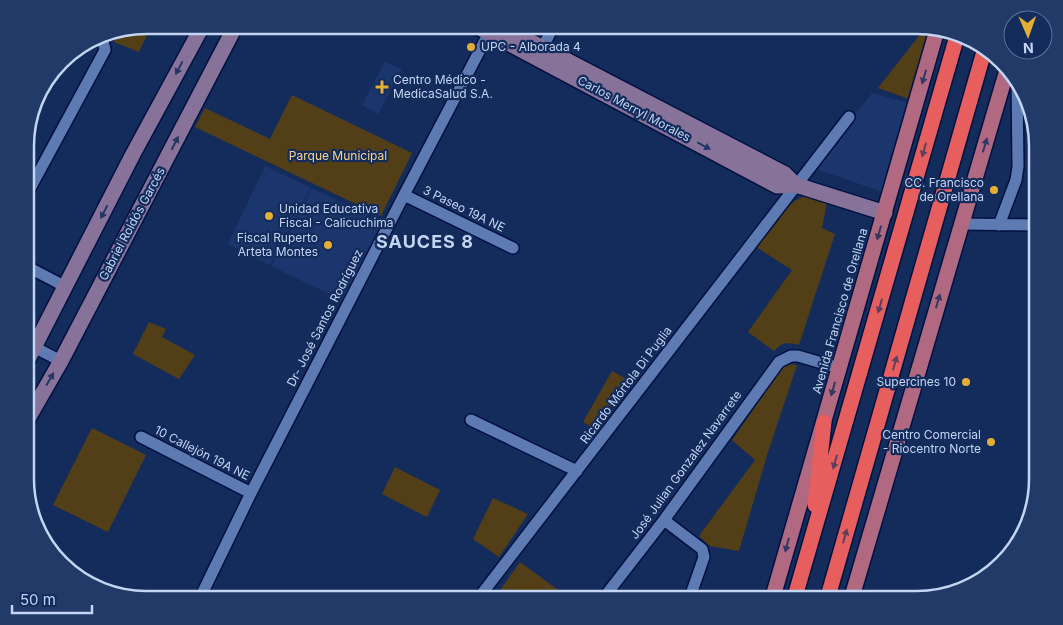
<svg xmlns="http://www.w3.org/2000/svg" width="1063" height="625" font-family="Inter,sans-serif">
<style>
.built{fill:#1b356d}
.green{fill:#533f17}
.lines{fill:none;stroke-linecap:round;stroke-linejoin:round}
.street-casing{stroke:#011140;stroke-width:14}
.secondary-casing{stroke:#011140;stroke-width:18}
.primary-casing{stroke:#011140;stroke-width:18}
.highway-casing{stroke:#011140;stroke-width:18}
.street{stroke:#5e7ab2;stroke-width:11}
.secondary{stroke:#877299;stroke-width:15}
.primary{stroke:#b06980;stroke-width:15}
.highway{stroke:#e75e5e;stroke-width:15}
.oneway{fill:#253665}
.oneway2{fill:#333863}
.oneway3{fill:#5e3e5d}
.poi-dot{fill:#e4ae35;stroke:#142c5c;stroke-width:2}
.labels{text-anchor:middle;stroke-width:4.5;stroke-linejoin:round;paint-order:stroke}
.poi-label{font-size:12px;fill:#c4d5f3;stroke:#142c5c;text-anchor:end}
.street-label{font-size:12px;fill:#c4d5f3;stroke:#142c5c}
.park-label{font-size:12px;fill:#f8d289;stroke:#142c5c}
.district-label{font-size:18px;font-weight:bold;letter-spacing:1px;fill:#c4d5f3;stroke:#142c5c}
.rim{fill:none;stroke:#c4d5f3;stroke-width:2.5}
</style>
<rect width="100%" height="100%" fill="#142c5c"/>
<path class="built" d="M385,62L402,69L378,114L362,105Z
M872,93L909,103L882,192L814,168Z
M265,166L311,188L270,265L228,244Z
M312,188L385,224L344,301L271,266Z"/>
<path class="green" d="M145,25H152L139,52L114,42L115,35L113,31Z
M926,27L934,29L909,99L878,88Z
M292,95L412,153L381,216L195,127L205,108L270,139Z
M808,195L827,202L822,228L835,234L799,345C788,342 782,342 774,351L748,332L792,270L756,247C770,229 785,201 808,195Z
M149,322L166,329L162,337L195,355L179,379L133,354Z
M788,364L797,365L768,452L739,551L710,546L699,536L755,460L732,440L783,367Z
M612,371L632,382L594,428L583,422Z
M92,428L146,455L108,532L53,505Z
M395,467L440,490L427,517L382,494Z
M493,498L528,514L499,557L473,539Z
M520,562L572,600H501L496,596Z"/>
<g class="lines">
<g class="street-casing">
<path id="street" d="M539,55L554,25
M404,195L513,248
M26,196L105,50L103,41L96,36
M961,224L1038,225
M999,225L1016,180L1018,167L1017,80
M26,266L66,287
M26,343L61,361
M471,420L577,471
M141,437L251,493
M664,520L702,549L704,557L689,600
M199,600L251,493L404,195L492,27
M477,600L849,117
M602,600L664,520L779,362L791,356H798L839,368"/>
</g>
<g class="secondary-casing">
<path id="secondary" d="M474,25L777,186L796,185L885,213
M499,25L785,174L796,185
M26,363L133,154L203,25
M26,422L61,361L236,25"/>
</g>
<g class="primary-casing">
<path id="primary" d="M772,600L937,30
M851,600L1007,70"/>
</g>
<g class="highway-casing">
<path id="highway" d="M815,505L824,422
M794,600L957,36
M827,600L985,48"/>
</g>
<use href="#street" class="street"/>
<use href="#secondary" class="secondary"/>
<use href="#primary" class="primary"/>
<use href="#highway" class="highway"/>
</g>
<defs><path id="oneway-solid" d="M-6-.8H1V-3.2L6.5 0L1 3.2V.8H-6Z" transform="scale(1.25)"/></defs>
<g class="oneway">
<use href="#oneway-solid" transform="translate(179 68) rotate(118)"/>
<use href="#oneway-solid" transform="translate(175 143) rotate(-63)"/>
<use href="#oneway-solid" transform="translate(704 146) rotate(28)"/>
<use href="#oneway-solid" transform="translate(104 212) rotate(117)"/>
<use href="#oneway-solid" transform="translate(50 379) rotate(-60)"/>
</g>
<g class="oneway2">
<use href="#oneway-solid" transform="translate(924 77) rotate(106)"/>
<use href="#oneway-solid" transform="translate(985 145) rotate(-73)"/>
<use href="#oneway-solid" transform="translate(879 233) rotate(106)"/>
<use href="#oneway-solid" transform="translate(938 301) rotate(-74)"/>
<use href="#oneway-solid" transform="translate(833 389) rotate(106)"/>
<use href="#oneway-solid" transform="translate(787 545) rotate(105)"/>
</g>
<g class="oneway3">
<use href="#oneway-solid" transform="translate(924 150) rotate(106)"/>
<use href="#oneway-solid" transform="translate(880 306) rotate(106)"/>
<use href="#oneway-solid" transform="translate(895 363) rotate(-74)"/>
<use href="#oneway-solid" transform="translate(835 462) rotate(106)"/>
<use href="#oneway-solid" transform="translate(845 536) rotate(-74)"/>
</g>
<g class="poi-dot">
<circle cx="471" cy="47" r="5"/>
<path d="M379.5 79.5h5v5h5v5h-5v5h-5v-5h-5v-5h5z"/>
<circle cx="994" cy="190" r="5"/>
<circle cx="269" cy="216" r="5"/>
<circle cx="328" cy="245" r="5"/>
<circle cx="966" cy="382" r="5"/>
<circle cx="991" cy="442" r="5"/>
</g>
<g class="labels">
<g class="poi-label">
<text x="481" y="51" text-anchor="start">UPC - Alborada 4</text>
<text x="393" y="84" text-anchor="start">Centro Médico -<tspan x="393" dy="14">MedicaSalud S.A.</tspan></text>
<text x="984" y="187">CC. Francisco<tspan x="984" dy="14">de Orellana</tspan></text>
<text x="279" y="213" text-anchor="start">Unidad Educativa<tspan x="279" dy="14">Fiscal - Calicuchima</tspan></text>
<text x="318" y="242">Fiscal Ruperto<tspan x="318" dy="14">Arteta Montes</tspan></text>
<text x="956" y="386">Supercines 10</text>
<text x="981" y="439">Centro Comercial<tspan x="981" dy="14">- Riocentro Norte</tspan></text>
</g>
<g class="street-label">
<text transform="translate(634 109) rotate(28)" y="4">Carlos Merryl Morales</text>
<text transform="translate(464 209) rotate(26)" y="4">3 Paseo 19A NE</text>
<text transform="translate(132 224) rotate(-62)" y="4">Gabriel Roldós Garcés</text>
<text transform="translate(840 311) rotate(-74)" y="4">Avenida Francisco de Orellana</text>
<text transform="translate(325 318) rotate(-63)" y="4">Dr- José Santos Rodríguez</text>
<text transform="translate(626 385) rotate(-53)" y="4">Ricardo Mórtola Di Puglia</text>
<text transform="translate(202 453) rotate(27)" y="4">10 Callejón 19A NE</text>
<text transform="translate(686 465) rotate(-54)" y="4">José Julian Gonzalez Navarrete</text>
</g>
<g class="park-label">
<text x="338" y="160">Parque Municipal</text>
</g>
<g class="district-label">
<text x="425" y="248">SAUCES 8</text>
</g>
</g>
<path d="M0 0H1063V625H0ZM146 34H917A112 112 0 0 1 1029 146V479A112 112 0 0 1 917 591H146A112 112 0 0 1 34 479V146A112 112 0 0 1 146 34Z" fill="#223a68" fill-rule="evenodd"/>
<path class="rim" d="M146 34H917A112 112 0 0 1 1029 146V479A112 112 0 0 1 917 591H146A112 112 0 0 1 34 479V146A112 112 0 0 1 146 34Z"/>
<g transform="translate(1028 35) rotate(178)"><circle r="24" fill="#142c5c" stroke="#5a7098"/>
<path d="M0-4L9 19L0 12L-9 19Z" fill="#e4ae35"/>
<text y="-8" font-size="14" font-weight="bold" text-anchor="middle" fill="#c4d5f3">N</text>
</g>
<path d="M12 605v8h80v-8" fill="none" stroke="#c4d5f3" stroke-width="2.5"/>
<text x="20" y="605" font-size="15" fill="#c4d5f3" stroke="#142c5c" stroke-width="4" paint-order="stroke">50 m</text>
</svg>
